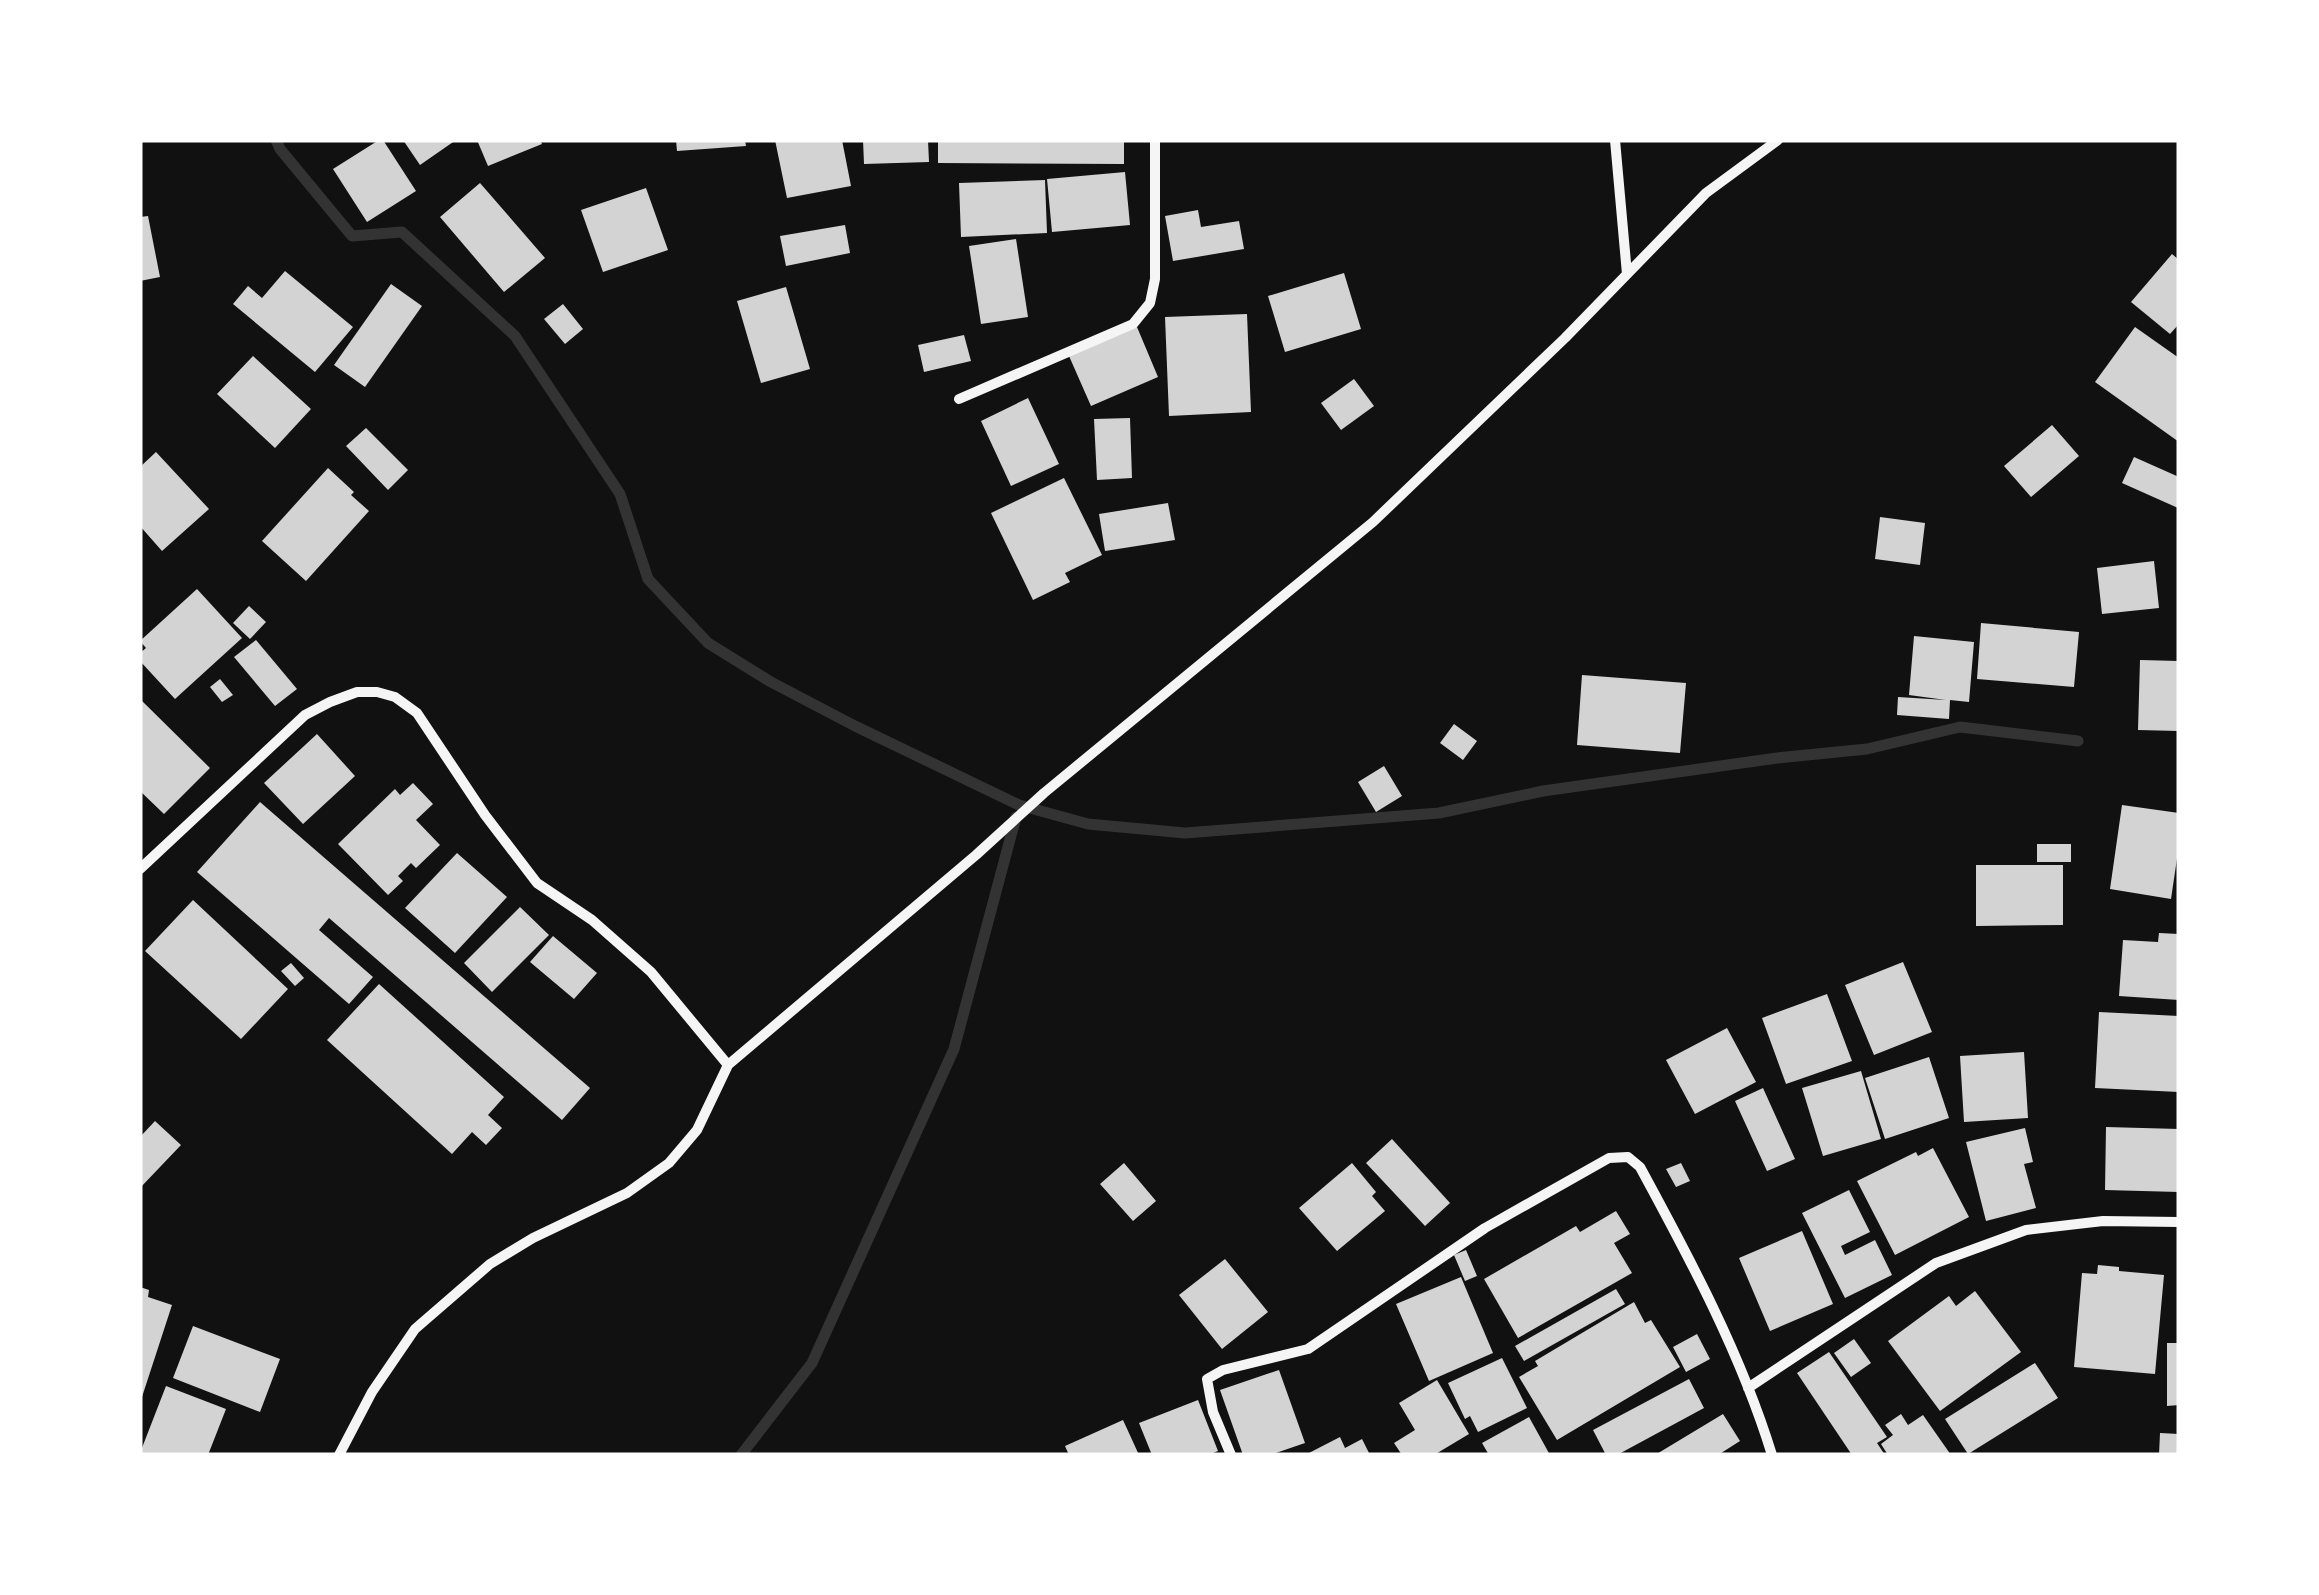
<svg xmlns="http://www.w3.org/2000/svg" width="2319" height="1595" font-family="Cabin,sans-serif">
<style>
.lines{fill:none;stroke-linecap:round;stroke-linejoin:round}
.stream{stroke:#333;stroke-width:11}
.building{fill:#d3d3d3}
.minor{stroke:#f5f5f5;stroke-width:10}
</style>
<rect width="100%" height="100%" fill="#111"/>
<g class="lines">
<path class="stream" d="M276,140L280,149L352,236L402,232L515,336L620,494L648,579L708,643L771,682L855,726L1019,805L1088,824L1185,833L1439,813L1543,791L1777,758L1867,749L1960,727L2078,741
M741,1455L812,1363L954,1049L1016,817"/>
</g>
<path class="building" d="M379,140H383L416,191L367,222L333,169Z
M403,140H456L420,165Z
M477,140H540L542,144L488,166Z
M676,140H745L746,146L677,151Z
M775,140H842L851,186L787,198Z
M863,140H928L929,162L864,164Z
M938,140H1124V164L938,163Z
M1125,172L1130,225L1052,232L1047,179Z
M1045,180L1047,233L961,237L959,183Z
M480,183L545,258L504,292L440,217Z
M646,188L668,250L603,272L581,210Z
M1198,210L1201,227L1239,221L1244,249L1173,261L1165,216Z
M148,216L160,277L140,281V217Z
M845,225L850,253L786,266L780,236Z
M1016,239L1028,317L981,324L969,246Z
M2172,254L2179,260V324L2170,334L2131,302Z
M285,271L353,327L315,372L233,304L248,286L262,298Z
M1344,273L1361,329L1285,352L1268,296Z
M391,284L422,306L365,387L334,365Z
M786,287L810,369L761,383L737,301Z
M563,304L583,329L565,344L544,319Z
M1247,314L1251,412L1169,416L1165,317Z
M1137,327L1158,377L1091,406L1069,356Z
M2135,327L2179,358V442L2095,382Z
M964,335L971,361L924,372L918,345Z
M253,356L311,409L275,448L217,394Z
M1354,379L1374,406L1341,430L1321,403Z
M1028,398L1059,464L1011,486L981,421Z
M1130,418L1132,478L1097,480L1094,419Z
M2052,425L2079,456L2031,497L2004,466Z
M366,428L408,470L388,490L346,446Z
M156,452L209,509L162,551L140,526V467Z
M2134,457L2179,477L2178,508L2122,483Z
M328,468L354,492L351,495L369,511L306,581L262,541Z
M1064,478L1102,555L1065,573L1070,582L1033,600L991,513Z
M1168,503L1175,540L1105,551L1099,514Z
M1880,517L1925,523L1920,565L1875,559Z
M2154,561L2159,608L2102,614L2097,568Z
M197,589L242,638L175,699L140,661V653L146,648L140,641Z
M249,606L266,622L250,639L233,623Z
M1981,623L2079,632L2074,687L1977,679Z
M1914,636L1974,642L1969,702L1950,700L1949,719L1897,715L1898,697L1946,700L1909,695Z
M256,640L297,689L275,706L234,657Z
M2140,660L2179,661V731L2138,730Z
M1582,675L1686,683L1680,753L1577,745Z
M220,679L233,695L222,702L210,687Z
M140,699L210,768L164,814L140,791Z
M1454,724L1477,741L1463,760L1440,743Z
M317,734L355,776L303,824L264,783Z
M1384,766L1402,796L1376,812L1358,782Z
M413,783L433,804L416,820L440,845L416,868L411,863L398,876L403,881L388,895L338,844L395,789L400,795Z
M260,802L590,1088L562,1120L329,918L319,930L373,977L349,1004L197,872Z
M2122,805L2179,813V845L2171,899L2110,889Z
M2037,844H2071V862H2037Z
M457,853L507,897L455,953L405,908Z
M1976,865H2063V925L1976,926Z
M193,900L288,989L241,1039L145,951Z
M520,907L549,935L492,992L464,963Z
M2159,933L2179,934V1000L2119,996L2123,940L2158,942Z
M553,936L597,973L574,999L530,962Z
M1903,962L1932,1032L1874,1055L1845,985Z
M291,963L304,978L295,986L281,971Z
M379,984L504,1097L488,1115L502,1128L486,1145L472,1132L452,1154L327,1040Z
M1827,994L1852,1061L1786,1084L1762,1018Z
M2099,1012L2179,1016V1092L2095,1088Z
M1727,1028L1756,1082L1695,1114L1666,1060Z
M2024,1052L2028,1118L1964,1122L1960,1056Z
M1929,1057L1949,1118L1885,1139L1865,1078Z
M1861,1071L1881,1139L1823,1156L1802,1088Z
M1763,1088L1795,1159L1767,1171L1735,1101Z
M155,1121L181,1145L140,1188V1137Z
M2106,1127L2179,1129V1192L2105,1190Z
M2025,1128L2033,1162L2024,1164L2036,1208L1986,1221L1966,1142Z
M1392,1139L1450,1203L1425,1226L1366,1163Z
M1933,1148L1969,1217L1895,1255L1857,1181L1916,1152L1918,1156Z
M1124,1163L1156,1201L1133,1221L1100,1184Z
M1352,1163L1376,1192L1372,1196L1385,1211L1337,1251L1299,1208Z
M1681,1163L1690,1181L1676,1187L1666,1169Z
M1849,1190L1870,1232L1841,1246L1845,1255L1875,1240L1892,1275L1845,1298L1802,1213Z
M1616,1211L1630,1234L1614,1243L1632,1273L1518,1338L1484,1279L1576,1226L1580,1232Z
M1802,1231L1833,1304L1770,1331L1739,1258Z
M1466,1250L1477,1276L1465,1281L1454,1255Z
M1225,1259L1268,1312L1222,1349L1179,1295Z
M2098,1265L2119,1267V1271L2164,1275L2155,1374L2074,1367L2082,1273L2097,1274Z
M1461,1277L1493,1353L1429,1381L1396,1304Z
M140,1287L149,1290L148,1297L172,1305L141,1400Z
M1616,1289L1625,1304L1524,1361L1515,1346Z
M1975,1291L2021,1352L1940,1411L1888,1341L1949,1296L1956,1306Z
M1634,1302L1645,1323L1651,1320L1680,1367L1557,1440L1519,1377L1538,1366L1535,1361Z
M193,1326L280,1359L260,1412L173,1378Z
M1697,1334L1710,1359L1686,1372L1673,1347Z
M1854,1339L1871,1363L1851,1377L1834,1353Z
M2167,1343H2179V1405L2167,1406Z
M1829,1352L1887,1437L1877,1443L1885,1455H1852L1797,1373Z
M1502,1358L1527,1408L1478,1432L1470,1416L1465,1419L1448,1383Z
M2035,1363L2058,1398L1968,1454L1945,1419Z
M1279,1370L1305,1443L1270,1455H1243L1220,1390Z
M1689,1379L1704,1408L1617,1455H1606L1593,1430Z
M1437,1380L1469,1434L1434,1455H1402L1394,1443L1415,1430L1399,1403Z
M166,1386L226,1409L208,1455H145L140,1453Z
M1198,1400L1218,1451L1208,1455H1152L1139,1423Z
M1723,1414L1740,1441L1718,1455H1655Z
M1901,1414L1908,1425L1923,1415L1951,1455H1888L1881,1444L1893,1435L1885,1425Z
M1529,1417L1550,1455H1489L1482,1443Z
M1123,1420L1139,1455H1069L1065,1446Z
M2160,1433L2179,1434V1455H2159Z
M1340,1437L1345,1448L1362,1439L1370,1455H1305Z"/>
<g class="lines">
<path class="minor" d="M1615,140L1627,274
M959,399L1133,324L1150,303L1155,279V140
M140,869L305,715L330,702L357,692H377L395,697L417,713L485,815L537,883L592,920L651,972L728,1065
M1748,1388L1936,1263L2026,1230L2103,1221L2179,1222
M339,1455L372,1392L415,1329L490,1264L533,1238L627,1193L669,1163L697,1130L728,1065L976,855L1044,793L1373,522L1565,338L1706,193L1778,140
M1231,1455L1213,1412L1207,1379L1223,1370L1308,1349L1485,1228L1609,1158L1628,1157L1640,1167C1690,1259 1741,1354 1772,1455"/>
</g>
<rect width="2319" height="1595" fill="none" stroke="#ffffff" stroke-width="285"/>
</svg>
